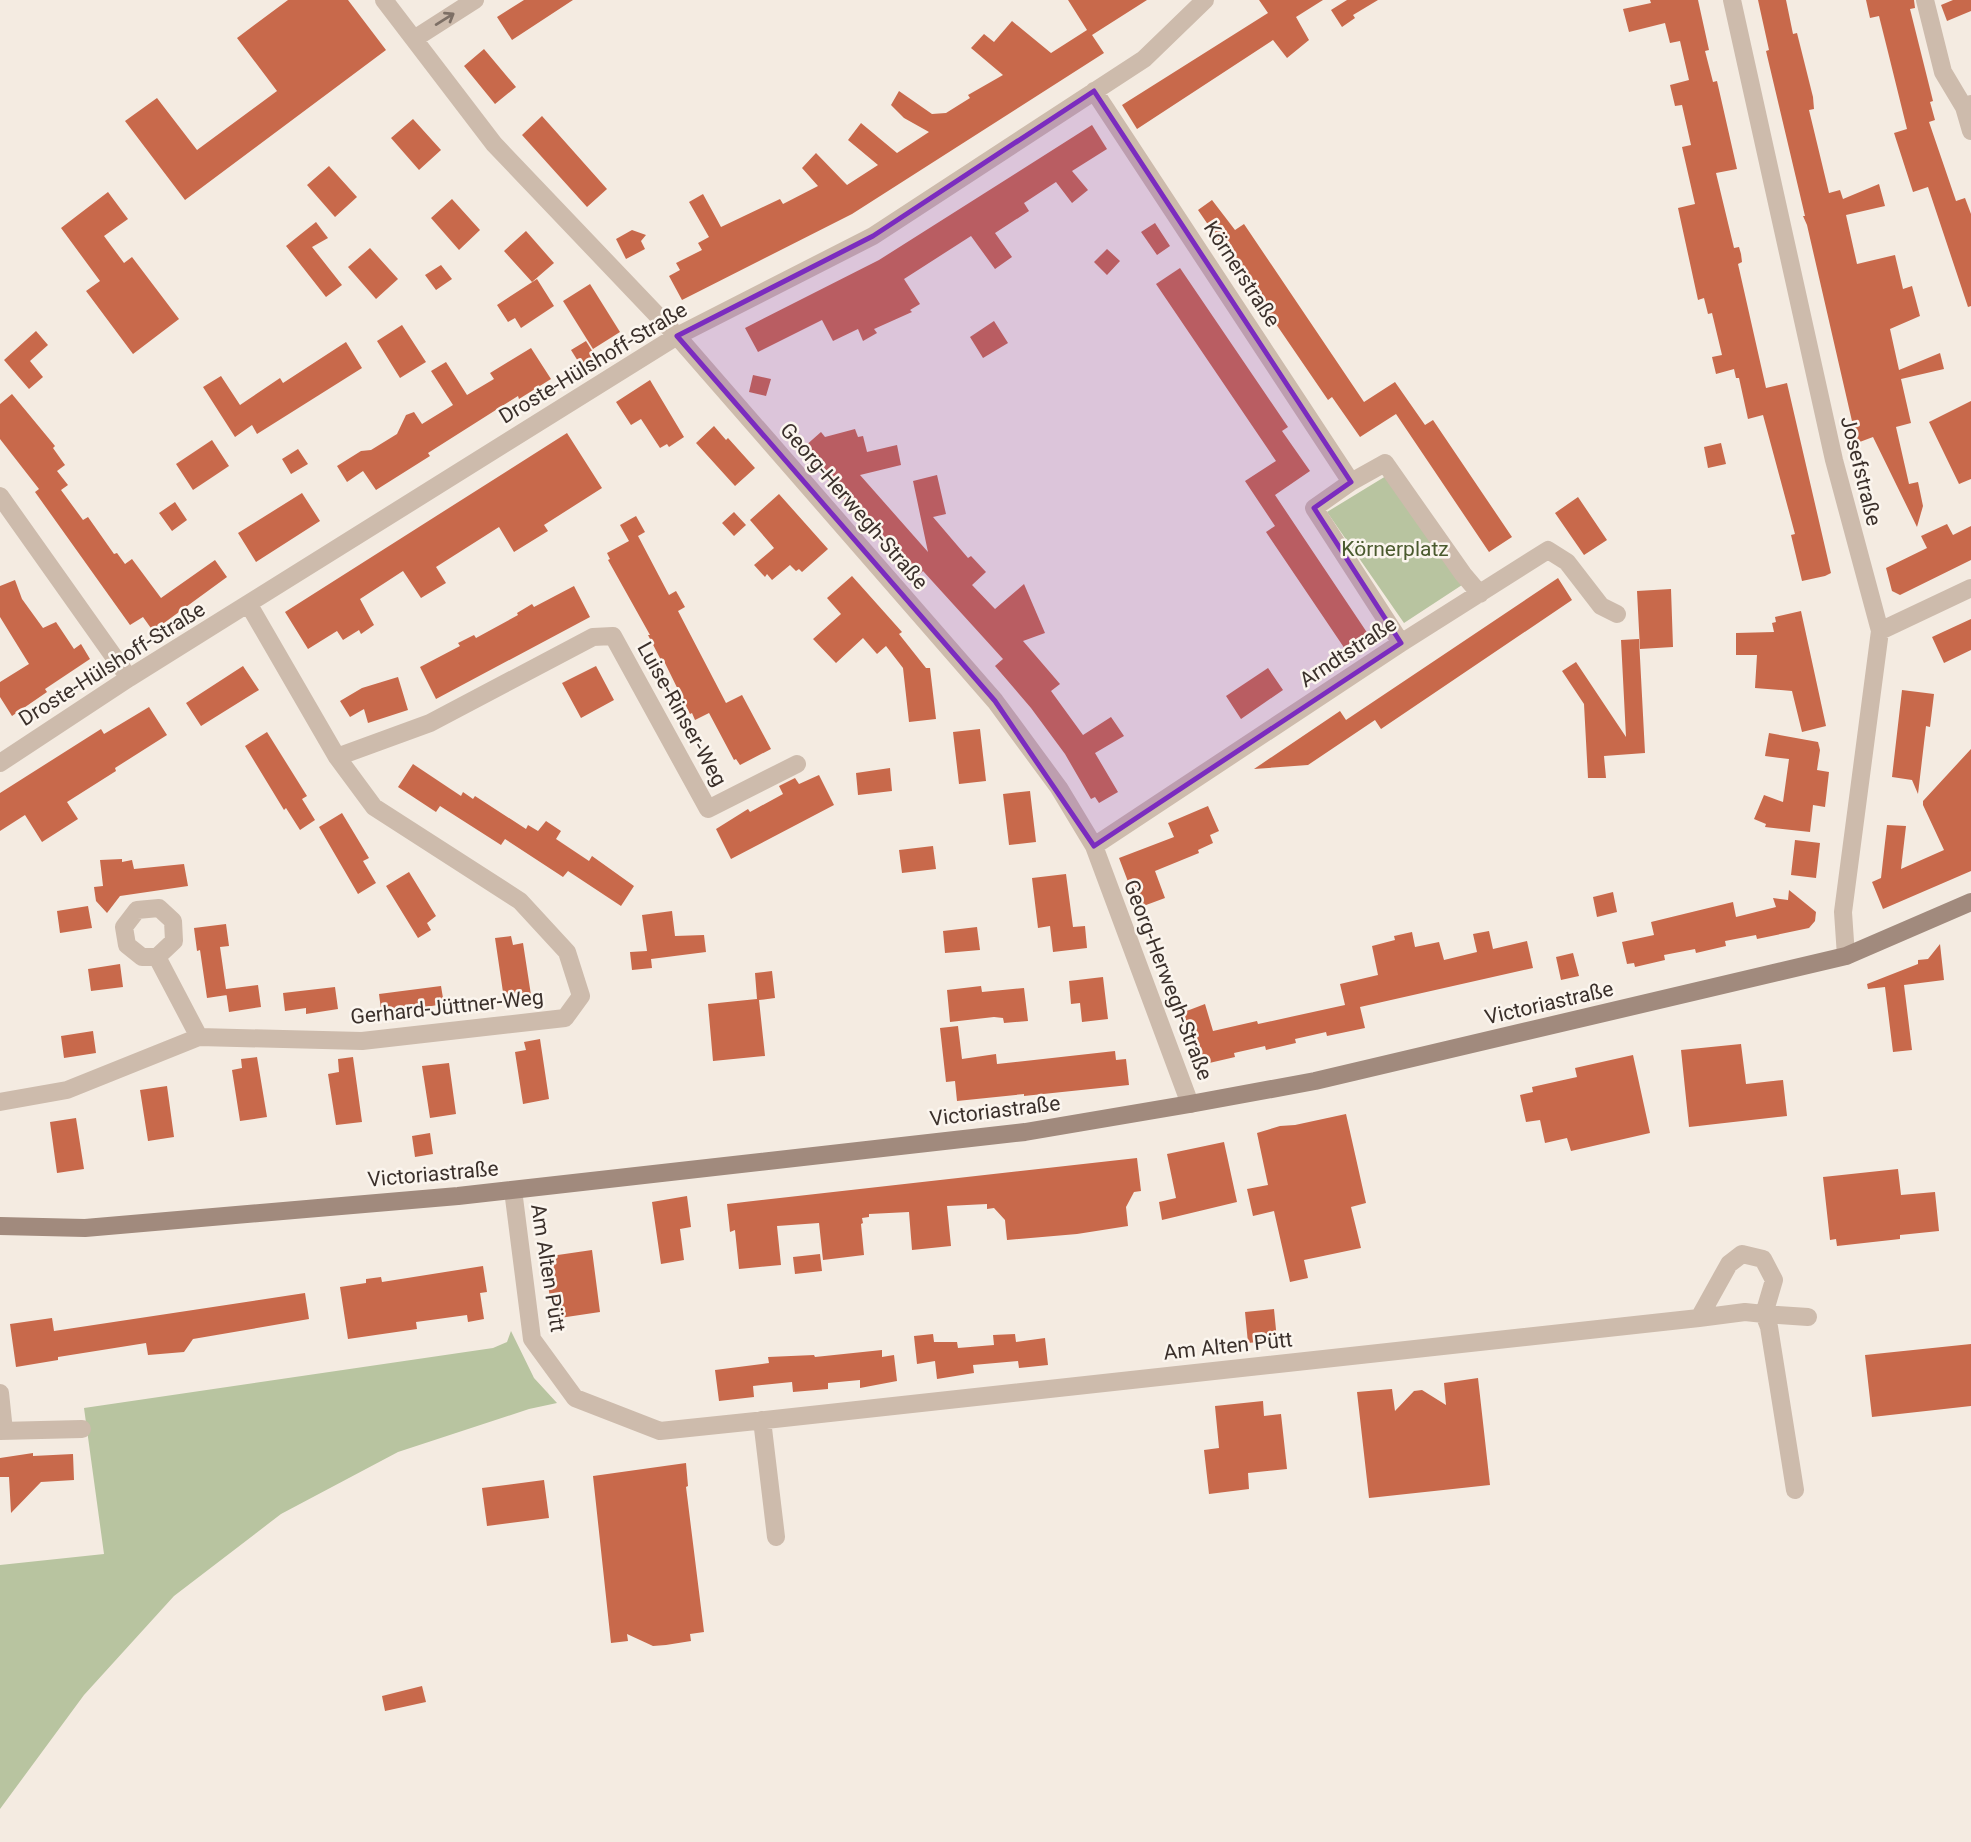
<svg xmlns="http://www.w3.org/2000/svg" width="1971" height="1842" font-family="Roboto,sans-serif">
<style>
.green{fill:#b8c4a0}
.building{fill:#c8694b}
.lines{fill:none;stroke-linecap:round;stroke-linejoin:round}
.minor{stroke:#cdbbac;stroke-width:18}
.secondary{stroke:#a18a7d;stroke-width:18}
.oneway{stroke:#7d6f65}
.marked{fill:#7b2cbf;fill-opacity:0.2;stroke:#7b2cbf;stroke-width:5;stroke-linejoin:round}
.labels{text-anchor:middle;stroke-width:5;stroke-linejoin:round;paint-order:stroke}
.street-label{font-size:21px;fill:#3b302b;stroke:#fbf5ee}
.park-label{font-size:21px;fill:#4a5a2e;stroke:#fbf5ee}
</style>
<rect width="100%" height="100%" fill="#f4ebe1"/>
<path class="green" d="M1386,476L1462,585L1404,623L1327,512Z
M511,1331L534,1378L557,1403L529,1409L398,1452L281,1514L174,1596L84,1695L0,1809V1565L104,1554L84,1408L493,1348L507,1342Z"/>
<path class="building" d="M288,0H348L386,50L185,200L125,121L157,98L197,150L277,91L237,38Z
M524,0H573L512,40L497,17Z
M1068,0H1147L1092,35L1104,53L852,214L682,300L669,276L680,270L676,263L702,250L698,243L709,237L689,202L703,194L721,227L780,199L783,204L818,186L802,168L816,153L847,185L878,165L848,140L861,123L897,153L929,132L904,118L891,105L899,91L932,114L946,113L970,98L968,95L1003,75L971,48L984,34L994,42L1012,21L1051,53L1087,30Z
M1259,0H1323L1296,17L1309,40L1287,58L1273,40L1137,129L1122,105L1268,13Z
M1347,0H1378L1353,15L1355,18L1342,27L1331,10Z
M1650,0H1698L1709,50L1705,51L1713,82L1717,81L1737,169L1716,173L1734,248L1739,247L1741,254L1742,262L1738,264L1766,388L1787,383L1831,573L1825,576L1802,581L1791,535L1795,534L1763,415L1748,419L1739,378H1736L1734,369L1716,374L1712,357L1722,355L1712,313L1708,314L1704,298L1698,300L1678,208L1695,204L1682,147L1691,145L1682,105L1675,106L1670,85L1689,80L1680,41L1670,43L1665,23L1629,32L1623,9L1651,3Z
M1758,0H1786L1793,34L1797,33L1813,97L1814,109L1809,110L1829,193L1840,190L1843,199L1879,184L1885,206L1846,215L1857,264L1895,255L1903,289L1912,286L1920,316L1890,329L1899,370L1940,353L1944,369L1901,379L1911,423L1896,427L1909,484L1918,482L1923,506L1917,527L1873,437L1857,443L1807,225L1803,216H1805L1766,51L1769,50Z
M1866,0H1914L1915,8L1910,9L1933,101L1930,102L1935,120L1929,122L1956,201L1965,198L1971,214V306L1968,307L1928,187L1913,192L1894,133L1907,129L1888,52L1879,16L1870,18Z
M1953,0H1971V11L1947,21L1941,5Z
M484,49L516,87L495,104L464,66Z
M542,116L607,189L587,207L522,135Z
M413,119L441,150L419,170L391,138Z
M1092,125L1107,149L1072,171L1088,190L1072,203L1056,182L1024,203L1029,211L995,233L1012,257L995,269L971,236L904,279L920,304L910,310L912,312L874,329L877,333L863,341L858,329L833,341L822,320L758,352L745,328L879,260Z
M329,166L357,197L335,217L307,185Z
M108,192L128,219L104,236L124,263L132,257L179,319L133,354L86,291L100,281L61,228Z
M452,199L480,230L459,250L431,218Z
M1212,200L1235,230L1244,224L1364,402L1395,382L1425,425L1433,420L1512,537L1489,552L1396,414L1360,437L1332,397L1328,400L1198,210Z
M316,222L328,238L312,247L342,285L326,297L286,246Z
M1155,223L1170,246L1157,255L1141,232Z
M632,230L646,235L641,241L645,249L626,259L616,239Z
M526,231L554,263L532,282L504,251Z
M370,248L398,279L376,299L348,267Z
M1107,249L1120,261L1107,275L1094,262Z
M441,265L452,279L436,290L425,275Z
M1180,268L1288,427L1282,431L1310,471L1275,495L1368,634L1345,649L1266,532L1275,526L1245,481L1276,461L1156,284Z
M537,279L554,306L521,328L515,318L508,322L497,305Z
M590,284L620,332L593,349L563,301Z
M994,321L1008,343L983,358L970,337Z
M402,325L426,362L400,378L377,341Z
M36,331L48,345L30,361L43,377L29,389L4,360Z
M586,341L596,357L581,366L571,350Z
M346,342L362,368L257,434L252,425L235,437L203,387L221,376L240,405L280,378L283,383Z
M531,348L551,379L519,399L518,396L428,453L430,456L376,490L363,471L347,482L337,466L361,451L371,450L397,434L406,415L414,412L422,424L453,405L431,371L446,362L467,395L494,379L490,373Z
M753,375L771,379L766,396L749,392Z
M650,380L684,437L669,447L667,444L660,448L641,419L631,425L616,402Z
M12,394L55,446L53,448L65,465L57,471L68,485L61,490L83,520L88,517L114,554L117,553L125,564L132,559L161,598L215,560L227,577L153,631L143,617L130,625L35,492L39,489L0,439V404Z
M1971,401V479L1959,484L1929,422Z
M714,426L726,440L728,438L755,468L735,486L696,443Z
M855,429L858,437L863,436L867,452L897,445L901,465L860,475L928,552L913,481L937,475L946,514L933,517L968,558L971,556L986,572L972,585L995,609L1024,584L1045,633L1023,641L1060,684L1051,691L1083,735L1111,717L1124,736L1095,753L1118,792L1099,803L1095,797L1091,799L1065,754L1031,708L995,666L1003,659L923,571L919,575L914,570L910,573L890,550L893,546L872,523L869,526L806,456L809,453L804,447L821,432L825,437Z
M567,433L602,488L544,525L548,531L514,552L499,527L436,567L446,583L421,598L403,571L360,599L374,625L361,634L359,630L343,640L337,631L308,649L285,612Z
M212,440L229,466L193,490L176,464Z
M1721,443L1726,464L1708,468L1704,447Z
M298,449L308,464L291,474L282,459Z
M302,493L320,521L256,562L238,533Z
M779,494L828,549L802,572L799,569L796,571L790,565L772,580L767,574L765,577L754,565L774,548L750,520Z
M1578,497L1607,540L1584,555L1555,513Z
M175,502L187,520L172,531L159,513Z
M734,512L746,525L734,536L722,523Z
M636,516L645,532L638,536L669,595L676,591L685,607L678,611L726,703L742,695L771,749L740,765L736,759L734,760L709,713L695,720L692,713L690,714L663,659L661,660L648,635H650L608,560L610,559L607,553L629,541L620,525Z
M1947,524L1953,535L1971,526V560L1900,595L1892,591L1886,568L1927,548L1921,536Z
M852,576L902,632L899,634L926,668H930L936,719L909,722L903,668L886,646L877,654L863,638L836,663L813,639L841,614L827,598Z
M1558,578L1572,600L1381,729L1375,720L1308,765L1254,769L1340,711L1346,720Z
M15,580L22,599L43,628L56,622L74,649L81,644L90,659L45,689L47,692L12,716L0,697V682L29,664L0,617V586Z
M574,586L590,617L436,699L420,667L460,646L458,643L474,635L476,638L518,615L517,613L532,604L534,607Z
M1671,589L1673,647L1640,649L1637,591Z
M1801,611L1826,726L1802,732L1792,691L1755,688L1757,655H1736V633L1774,632L1772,623L1776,622L1775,617Z
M1971,619V650L1944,663L1932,637Z
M1639,639L1645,753L1604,756L1606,778H1588L1584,704L1562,671L1576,662L1626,737L1621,640Z
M243,666L259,690L201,726L186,703Z
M596,666L614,700L581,718L562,683Z
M1268,668L1283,690L1241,719L1226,696Z
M398,677L408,710L368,723L364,709L350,717L340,701L362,688Z
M1902,690L1934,694L1930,727L1926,726L1918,794L1912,780L1892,777Z
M149,707L167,735L115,768L116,771L67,802L78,819L42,842L25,815L0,831V793L101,729L104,734Z
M980,729L986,781L959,784L953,732Z
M267,732L307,796L302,799L315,820L300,830L286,808L284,810L245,746Z
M1769,733L1818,742L1820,750L1817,770L1829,772L1825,807L1813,805L1810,832L1765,827L1766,824L1754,819L1764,795L1783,802L1789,759L1765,756Z
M1971,749V871L1883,909L1872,882L1881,878L1887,825L1906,826L1901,869L1944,850L1923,805V801Z
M413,764L461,796L463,792L473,799L475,796L526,829L528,825L538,831L546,821L561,831L556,839L589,861L592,856L634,886L621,906L568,871L563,877L505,839L501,845L440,806L436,812L398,787Z
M890,768L892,791L858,795L856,773Z
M819,775L834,805L731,859L716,829L748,809L750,812L783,794L779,786L795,778L799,784Z
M1030,791L1036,842L1009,845L1003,794Z
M1208,806L1219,831L1210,835L1213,843L1198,850L1199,853L1155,871L1165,898L1138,908L1119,858L1174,837L1168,823Z
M342,813L369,858L363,861L376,883L358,894L319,827Z
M1795,840L1820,843L1816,878L1791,875Z
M933,846L936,869L902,873L899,850Z
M122,859V862L132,860L134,869L184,864L188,886L120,896L107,913L96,901L94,887L103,886L100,860Z
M409,872L436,916L427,923L431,930L418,938L386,886Z
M1066,874L1073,927L1085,926L1087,948L1053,952L1050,926L1038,928L1032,878Z
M1789,890L1816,912L1815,921L1809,928L1757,939L1756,935L1725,941L1726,946L1696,953L1695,949L1664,955L1665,960L1635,967L1634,963L1627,964L1622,942L1654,935L1651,922L1733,902L1736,917L1776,907L1773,898L1788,900Z
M1613,892L1617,912L1597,917L1593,897Z
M88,906L92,928L60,933L57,911Z
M672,911L675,936L704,935L706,952L651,959L652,968L632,970L630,952L647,951L642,915Z
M226,924L229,946L220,947L226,989L258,985L261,1007L229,1012L226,991L227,995L207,998L200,950L197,951L194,928Z
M977,927L980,950L945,953L943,931Z
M1489,931L1493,949L1527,941L1533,968L1360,1007L1365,1028L1327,1036L1326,1032L1295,1039L1296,1043L1266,1050L1265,1046L1234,1053L1235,1057L1205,1064L1204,1059L1196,1061L1184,1012L1205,1004L1213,1031L1257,1021L1258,1024L1345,1005L1340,984L1378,975L1372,946L1395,940L1394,936L1412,932L1415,947L1439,942L1444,960L1477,952L1473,934Z
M511,936L513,945L523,943L531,995L504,999L495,938Z
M1940,944L1944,980L1904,985L1912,1050L1893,1052L1885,987L1868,989L1867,984L1918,964V960L1928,959Z
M1573,953L1579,976L1561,980L1556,957Z
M120,964L123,987L91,991L88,969Z
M772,971L775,998L759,1000L765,1056L713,1061L708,1004L757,999L755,973Z
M1103,977L1108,1019L1082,1022L1080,1003L1071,1004L1069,981Z
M441,986L444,1004L413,1009L414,1012L382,1017L379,994Z
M981,986L982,992L1024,988L1028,1021L1004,1023L1003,1018L994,1017L950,1022L947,990Z
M335,987L338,1009L306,1014V1008L285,1011L283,993Z
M958,1026L962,1059L996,1054L997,1064L1115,1051L1116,1060L1126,1059L1129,1085L1024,1096V1094L957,1101L955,1081L946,1082L940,1028Z
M93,1031L96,1053L64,1058L61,1036Z
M540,1039L549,1099L523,1104L515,1052L526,1050L524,1042Z
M1741,1044L1746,1084L1783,1080L1787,1116L1689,1127L1681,1050Z
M1633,1055L1650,1133L1571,1151L1567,1138L1545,1143L1540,1120L1526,1122L1520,1095L1533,1092L1532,1087L1577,1077L1575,1068Z
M257,1057L267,1117L240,1121L232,1070L242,1068L241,1059Z
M353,1057L362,1122L336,1125L328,1074L339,1072L338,1059Z
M449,1063L456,1114L430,1118L422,1066Z
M167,1086L174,1137L148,1141L140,1090Z
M1346,1114L1366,1203L1351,1207L1361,1248L1304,1260L1308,1278L1290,1282L1274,1211L1253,1216L1247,1189L1268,1185L1257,1133L1280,1126L1295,1125Z
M76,1118L84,1169L57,1173L50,1122Z
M430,1133L433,1154L415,1157L412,1136Z
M1224,1142L1237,1202L1162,1220L1159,1202L1176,1198L1167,1154Z
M1137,1158L1141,1191L1134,1192L1126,1207L1128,1226L1077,1234L1007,1240L1005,1220L994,1208L987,1209V1204L947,1206L951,1246L912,1250L909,1212L869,1214V1217L862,1218L863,1223L861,1224L864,1255L823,1260L819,1223L777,1226L781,1265L739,1269L735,1230L730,1232L727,1204Z
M1898,1169L1901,1195L1935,1192L1939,1231L1900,1235V1239L1837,1246L1836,1239L1830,1240L1823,1177Z
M687,1196L691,1227L680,1229L684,1260L661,1264L652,1202Z
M592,1250L600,1312L553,1319L544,1257Z
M820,1254L822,1271L795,1274L793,1257Z
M483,1266L487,1292L480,1293L484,1319L468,1322L467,1315L416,1322L417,1329L348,1339L340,1287L366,1283V1279L381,1277L382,1282Z
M305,1293L309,1319L193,1339L184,1352L148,1355L146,1343L58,1357V1360L16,1367L10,1324L52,1318L54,1331Z
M1274,1309L1277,1340L1248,1343L1245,1312Z
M933,1334L934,1342H957L958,1348L994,1345L993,1335L1015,1334L1016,1342L1045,1338L1048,1365L1019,1368L1018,1361L973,1365L974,1373L937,1379L935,1361L917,1364L914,1336Z
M1971,1344V1406L1872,1417L1865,1355Z
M882,1350V1357L894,1355L897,1381L860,1388V1380L828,1383V1389L793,1392L792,1382L753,1386L754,1397L719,1401L715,1370L769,1363L768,1357L814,1355L815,1357Z
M1478,1378L1490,1485L1369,1498L1357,1392L1392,1389L1395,1411L1414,1391L1422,1390L1446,1405L1444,1383Z
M1263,1401L1264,1416L1281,1414L1287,1469L1248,1473L1249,1489L1209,1494L1204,1450L1219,1448L1215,1406Z
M33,1453V1456L73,1454L74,1480L41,1482L11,1513L9,1477H0V1458Z
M686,1463L688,1486L686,1487L704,1632L690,1634L691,1641L666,1645L653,1646L627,1634L628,1641L611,1643L593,1476Z
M544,1480L549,1518L487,1526L482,1488Z
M422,1686L426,1702L385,1711L382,1696Z"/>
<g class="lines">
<path class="minor" d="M384,0L494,144L677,336L995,701L1059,788L1094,846L1190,1104
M1732,0L1834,460L1880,631L1843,912L1846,956
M1925,0L1943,72L1964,107
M414,39L475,0
M1094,91L1351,482L1314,508L1401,643
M1971,104L1964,107L1971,131
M1351,482L1385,463L1463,574L1480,594
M0,496L129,678
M1880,631L1971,588
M337,757L430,723L593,637L613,636L708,809L797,764
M0,763L129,678L677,336L873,236L1144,59L1205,0
M1094,846L1401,643L1548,550L1567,562L1601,606L1617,614
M157,957H142L127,945L124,927L137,910L159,908L173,921L174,941L157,957L199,1037
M0,1102L67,1090L199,1037L362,1041L565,1018L581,996L567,952L520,901L374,807L337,757L249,605
M513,1190L532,1339L575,1398L660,1431L756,1421L1699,1318L1745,1312L1764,1314L1774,1280L1763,1259L1742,1254L1729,1264L1699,1318
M0,1393L4,1431
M762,1420L776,1537
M0,1431L82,1429
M1795,1490L1769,1327L1764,1314L1808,1317"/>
<path class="secondary" d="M0,1226L85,1228L458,1196L1025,1132L1190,1104L1315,1081L1846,956L1971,902"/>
</g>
<defs><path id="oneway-shaft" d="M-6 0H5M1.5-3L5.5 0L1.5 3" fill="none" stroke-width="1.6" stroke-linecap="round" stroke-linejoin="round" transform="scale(1.75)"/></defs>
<use class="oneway" href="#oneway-shaft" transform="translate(445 19) rotate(-32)"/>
<path class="marked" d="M1094,91L1351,482L1314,508L1401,643L1094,846L995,701L677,336L873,236Z"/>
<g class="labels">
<g class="street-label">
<text transform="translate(1242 274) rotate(57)" y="7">Körnerstraße</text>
<text transform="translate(593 363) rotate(-31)" y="7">Droste-Hülshoff-Straße</text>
<text transform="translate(1861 471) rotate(76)" y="7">Josefstraße</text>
<text transform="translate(854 506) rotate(49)" y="7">Georg-Herwegh-Straße</text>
<text transform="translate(1348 652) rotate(-33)" y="7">Arndtstraße</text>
<text transform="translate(112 664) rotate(-32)" y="7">Droste-Hülshoff-Straße</text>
<text transform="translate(682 714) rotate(61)" y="7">Luise-Rinser-Weg</text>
<text transform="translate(1168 980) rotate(69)" y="7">Georg-Herwegh-Straße</text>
<text transform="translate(1549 1003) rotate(-13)" y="7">Victoriastraße</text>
<text transform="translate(447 1007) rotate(-6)" y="7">Gerhard-Jüttner-Weg</text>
<text transform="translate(995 1111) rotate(-7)" y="7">Victoriastraße</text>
<text transform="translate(433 1174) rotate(-5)" y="7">Victoriastraße</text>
<text transform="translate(548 1268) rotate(81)" y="7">Am Alten Pütt</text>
<text transform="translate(1228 1346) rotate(-6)" y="7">Am Alten Pütt</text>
</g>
<g class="park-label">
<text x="1395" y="556">Körnerplatz</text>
</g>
</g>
</svg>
